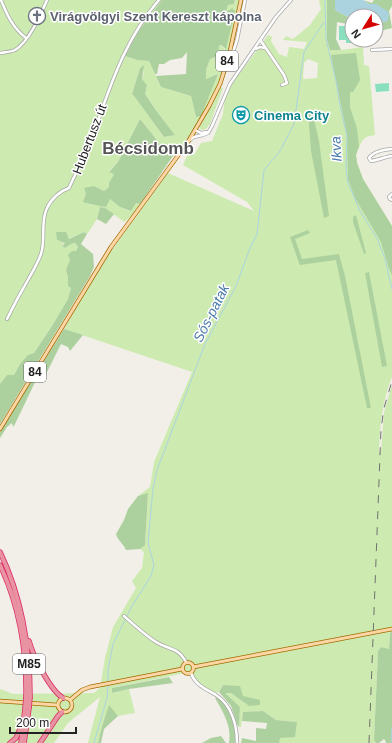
<svg xmlns="http://www.w3.org/2000/svg" width="392" height="743" font-family="Arial,sans-serif">
<style>
.grass{fill:#cdebb0;fill-rule:evenodd}
.forest{fill:#add19e}
.pitch{fill:#88e0be}
.water{fill:#aad3df}
.lines{fill:none;stroke-linecap:round;stroke-linejoin:round}
.stream{stroke:#aad3df;stroke-width:1}
.minor-casing{stroke:#a9a9a9;stroke-width:4}
.major-casing{stroke:#a06b00;stroke-width:4.5}
.highway-casing{stroke:#dc2a67;stroke-width:5.5}
.minor{stroke:#fff;stroke-width:2.5}
.major{stroke:#fcd6a4;stroke-width:3}
.highway{stroke:#e892a2;stroke-width:4}
.rail{stroke:#707070;stroke-width:1;stroke-dasharray:8 8;stroke-linecap:butt}
.highway-bridge-casing{stroke:#dc2a67;stroke-width:5.5;stroke-linecap:butt}
.highway-bridge{stroke:#e892a2;stroke-width:4}
.labels{text-anchor:middle;stroke-width:3;stroke-linejoin:round;paint-order:stroke}
.shield{fill:#fff;stroke:#646464;stroke-width:1}
.shield-label{font-size:12px;font-weight:bold;fill:#222}
.worship-label{font-size:13px;font-weight:bold;fill:#5b616d;stroke:#fff;text-anchor:start}
.culture-label{font-size:13px;font-weight:bold;fill:#0d838f;stroke:#fff;text-anchor:start}
.street-label{font-size:13px;fill:#222;stroke:#fff}
.water-label{font-size:14px;font-style:italic;fill:#4a7aab;stroke:#fff}
.district-label{font-size:17px;font-weight:bold;fill:#555;stroke:#fff}
</style>
<rect width="100%" height="100%" fill="#f2efe9"/>
<path class="grass" d="M0,0H162L138,32L125,56L137,60L149,61L161,87L191,96L196,117L218,74L206,79V70L210,59L217,57L219,46L220,45L225,49L232,8L226,13L228,5L234,4L235,0H240C234,30 228,60 216,88C206,112 191,133 177,154L166,153L153,135L140,119L118,162L109,171L114,174L109,183V187L104,191L94,186L86,190V193L84,198L85,202C94,207 101,204 110,199L120,207L130,211L136,203L140,204L133,215L124,222L105,208L100,207L97,219L87,234L84,232L68,239L67,237L57,240L64,242L62,246L65,248L71,244L75,243L78,247L66,270L68,277V285L71,288L68,299L52,326L34,353L20,364L14,375H7L0,384ZM140,68L144,72L142,79L147,85L145,94L155,109L175,135L164,137L134,96L132,94Z
M320,0H327V40L330,50H341L363,47L364,65L369,66L375,135L366,137L362,141L356,155L357,162L363,179L392,226V377C382,402 380,425 379,451L381,452L384,412L392,384V631L390,632L389,649L381,647L378,651L374,740L376,743H279V738L297,722L276,720L263,711L243,712L241,727H239L240,707L224,693H231L249,706L242,696L223,685L219,692C205,694 198,680 190,672L112,688L113,693L129,689L135,713L118,716L109,706L102,726L98,743H88L100,697L68,723L54,743H0V689L13,694L94,693L100,688L105,658L113,627L136,588L132,581L142,568L144,552L140,549L145,544L148,494L138,496L150,487L154,462L192,372L64,329L101,265L168,173L254,211L247,202L183,165L188,153L194,155L201,143L212,141L223,114L225,96L232,84L268,35L272,37L271,41L279,54L287,57L289,47L304,49L307,42L283,40L286,36L293,39L310,25L321,9L319,1ZM308,59L318,63L317,78L303,79L304,63Z
M219,87L223,88L210,124L206,129L202,130L200,129V126L213,103Z"/>
<path class="forest" d="M162,0H235L234,4L228,5L226,12L232,8L235,11L226,49L221,45L219,46L218,56L210,59L206,70V79L218,74L201,116L196,117L191,96L161,87L156,76L186,74L187,52L182,58L170,60L164,64H159L157,74H155L149,61L137,60L125,56L138,32Z
M327,0H335V10L352,19V25L337,22L336,39L341,50H330L327,40Z
M363,0L372,3L374,0H392V6L389,11L392,28L376,32V23L384,22L376,4H369Z
M356,53L360,80L353,92H350V107L357,128L359,146L356,155L357,163L363,179L392,226V275L389,269L381,242L355,198L348,179L347,135L331,55Z
M144,65L142,79L147,85L145,94L155,109L175,135L164,137L134,96L132,94L140,68Z
M312,110L319,141L329,216L324,218L311,151L308,111Z
M140,119L153,135L166,153H175L140,204L136,203L131,211L120,207L110,199L106,207L90,204L83,202L86,193L84,188L94,186L104,191L109,187V183L114,174L109,172L118,162Z
M100,207L105,208L114,214L106,224L97,219Z
M356,215L366,253L364,254L353,222V217Z
M308,230L310,233L295,239L302,259L339,254L345,276L371,408H367L336,260L300,265L299,263L290,237Z
M56,232H66L69,239L84,232L87,234L81,244L93,254L94,267L90,276L0,424V384L7,375H14L20,364L28,355L34,353L52,326L68,299L71,288L68,286V277L66,270L70,260L68,255L72,251H76L78,247L75,243L71,244L65,248L62,246L65,243L57,240Z
M369,272L387,366L382,367L365,273Z
M64,329L83,335L70,351L68,347L61,344L45,376L37,378L15,424L13,427L12,423L7,427L0,438V432Z
M148,493L145,545L140,549L126,550C123,543 118,541 116,534L124,520L128,509L138,496Z
M392,631V743H386L385,740L384,739L379,743H376L374,740L378,651L381,647L389,649L390,633Z
M169,677L173,683L129,689L112,693V688Z
M223,685L240,686L243,696L260,700V705L249,706L231,693H225L240,707L239,727L237,724L231,706L219,692Z
M217,697C230,707 237,726 236,743H229C232,726 223,712 215,698Z
M109,705L118,716L104,729L101,743H98L102,726Z
M263,711L276,720L297,722L295,737L280,738L279,743H241L242,738L256,741V728L266,729L267,723L242,721L243,712Z
M221,736L226,743H202L211,738Z"/>
<path class="pitch" d="M339,26H347L346,34H352V40H362V43H346V40H339Z
M389,83V91L376,92L375,84Z"/>
<path class="water" d="M335,0H363L369,4H376L387,11L389,14L388,20L386,22L376,23V16H352V19L335,10Z"/>
<g class="lines">
<path class="stream" d="M325,0L326,39L336,81L340,105L347,136L346,169L348,183L360,211L378,240L385,259L392,289
M108,682V670L113,644L132,606L151,576L154,565L148,543L153,488L157,470L205,344L236,286L250,248L257,234L264,170L280,151L294,124L304,52L324,22
M94,743L107,698L108,685
M391,743L392,727"/>
<g class="minor-casing">
<path id="minor" d="M1,0C7,15 13,28 26,38
M261,41L284,75L287,83L282,85
M256,49L260,47L265,48
M372,50L392,49
M0,53C5,52 11,52 15,50C29,42 41,14 47,0
M229,64L237,40L245,0
M195,130L201,133L207,132
M190,140L194,137L203,135L208,133L212,126L230,84L276,17L291,0
M392,149C384,150 374,151 369,158L371,161C378,160 385,157 392,156
M392,194L389,197L390,199L392,200
M7,319C12,309 18,297 24,287C30,276 37,265 41,254C46,239 40,222 47,208C51,199 60,191 69,188C76,172 85,156 91,140C109,91 123,41 159,0
M124,616C134,625 145,635 156,642C169,650 178,647 186,662
M191,673C195,685 206,689 216,695C232,705 237,726 237,743"/>
</g>
<g class="major-casing">
<path id="major" d="M0,429L111,247L188,142L209,106L220,84L229,56L241,0
M182.5 668a5.5 5.5 0 1 1 11 0a5.5 5.5 0 1 1-11 0Z
M193,667L392,629
M58 705a7 7 0 1 1 14 0a7 7 0 1 1-14 0Z
M70,700L82,690L90,687L182,669
M0,701L57,705"/>
</g>
<g class="highway-casing">
<path id="highway" d="M0,552C22,598 30,646 30,697
M0,565C20,607 27,651 26,697
M29,641C33,656 50,690 63,698
M10,743L16,738L21,727
M21,743L25,709
M24,743L29,708
M40,743L58,716L62,712"/>
</g>
<use href="#minor" class="minor"/>
<use href="#major" class="major"/>
<use href="#highway" class="highway"/>
<path class="rail" d="M369,743L381,429L384,408L392,381"/>
<g class="highway-bridge-casing">
<path id="highway-bridge" d="M29,708L30,697
M25,709L26,697"/>
</g>
<use href="#highway-bridge" class="highway-bridge"/>
</g>
<defs>
<g id="church-ring" transform="scale(0.9)"><circle r="9.5" fill="#fff" stroke="#6b7280" stroke-width="1.5"/><path d="M-1.2-6h2.4v3.5h3.3v2.4h-3.3V6h-2.4V-.1h-3.3v-2.4h3.3Z" fill="#6b7280"/></g>
<g id="theatre-ring" transform="scale(0.9)"><circle r="9.5" fill="#fff" stroke="#0f9aa8" stroke-width="1.5"/><path d="M-5-5.5Q0-4 5-5.5V0Q5 5 0 6Q-5 5-5 0ZM-3.3-2.5H-1v1.5H-3.3ZM1-2.5H3.3v1.5H1ZM-2.8 1Q0 5.5 2.8 1Z" fill="#0f9aa8"/></g>
</defs>
<g fill-rule="evenodd">
<use href="#church-ring" x="37" y="16"/>
<use href="#theatre-ring" x="241" y="115"/>
</g>
<g class="labels">
<g class="shield">
<rect x="216" y="51" width="22" height="20" rx="3"/>
<rect x="24" y="362" width="22" height="20" rx="3"/>
<rect x="13" y="654" width="32" height="20" rx="3"/>
</g>
<g class="shield-label">
<text x="227" y="65">84</text>
<text x="35" y="376">84</text>
<text x="29" y="668">M85</text>
</g>
<g class="worship-label">
<text x="50" y="21">Virágvölgyi Szent Kereszt kápolna</text>
</g>
<g class="culture-label">
<text x="254" y="120">Cinema City</text>
</g>
<g class="street-label">
<text transform="translate(89 139) rotate(-69)" y="5">Hubertusz út</text>
</g>
<g class="water-label">
<text transform="translate(336 149) rotate(-93)" y="5">Ikva</text>
<text transform="translate(211 313) rotate(-63)" y="5">Sós-patak</text>
</g>
<g class="district-label">
<text x="148" y="154">Bécsidomb</text>
</g>
</g>
<g transform="translate(364 28) rotate(233)"><circle r="19" fill="#ffffff" stroke="#a7a7a7"/>
<path d="M0-3L7 15L0 10L-7 15Z" fill="#d40000"/>
<text y="-6" font-size="11" font-weight="bold" text-anchor="middle" fill="#222222">N</text>
</g>
<path d="M10 727v6h66v-6" fill="none" stroke="#222222" stroke-width="2"/>
<text x="16" y="727" font-size="12" fill="#222222" stroke="#ffffff" stroke-width="3" paint-order="stroke">200 m</text>
</svg>
